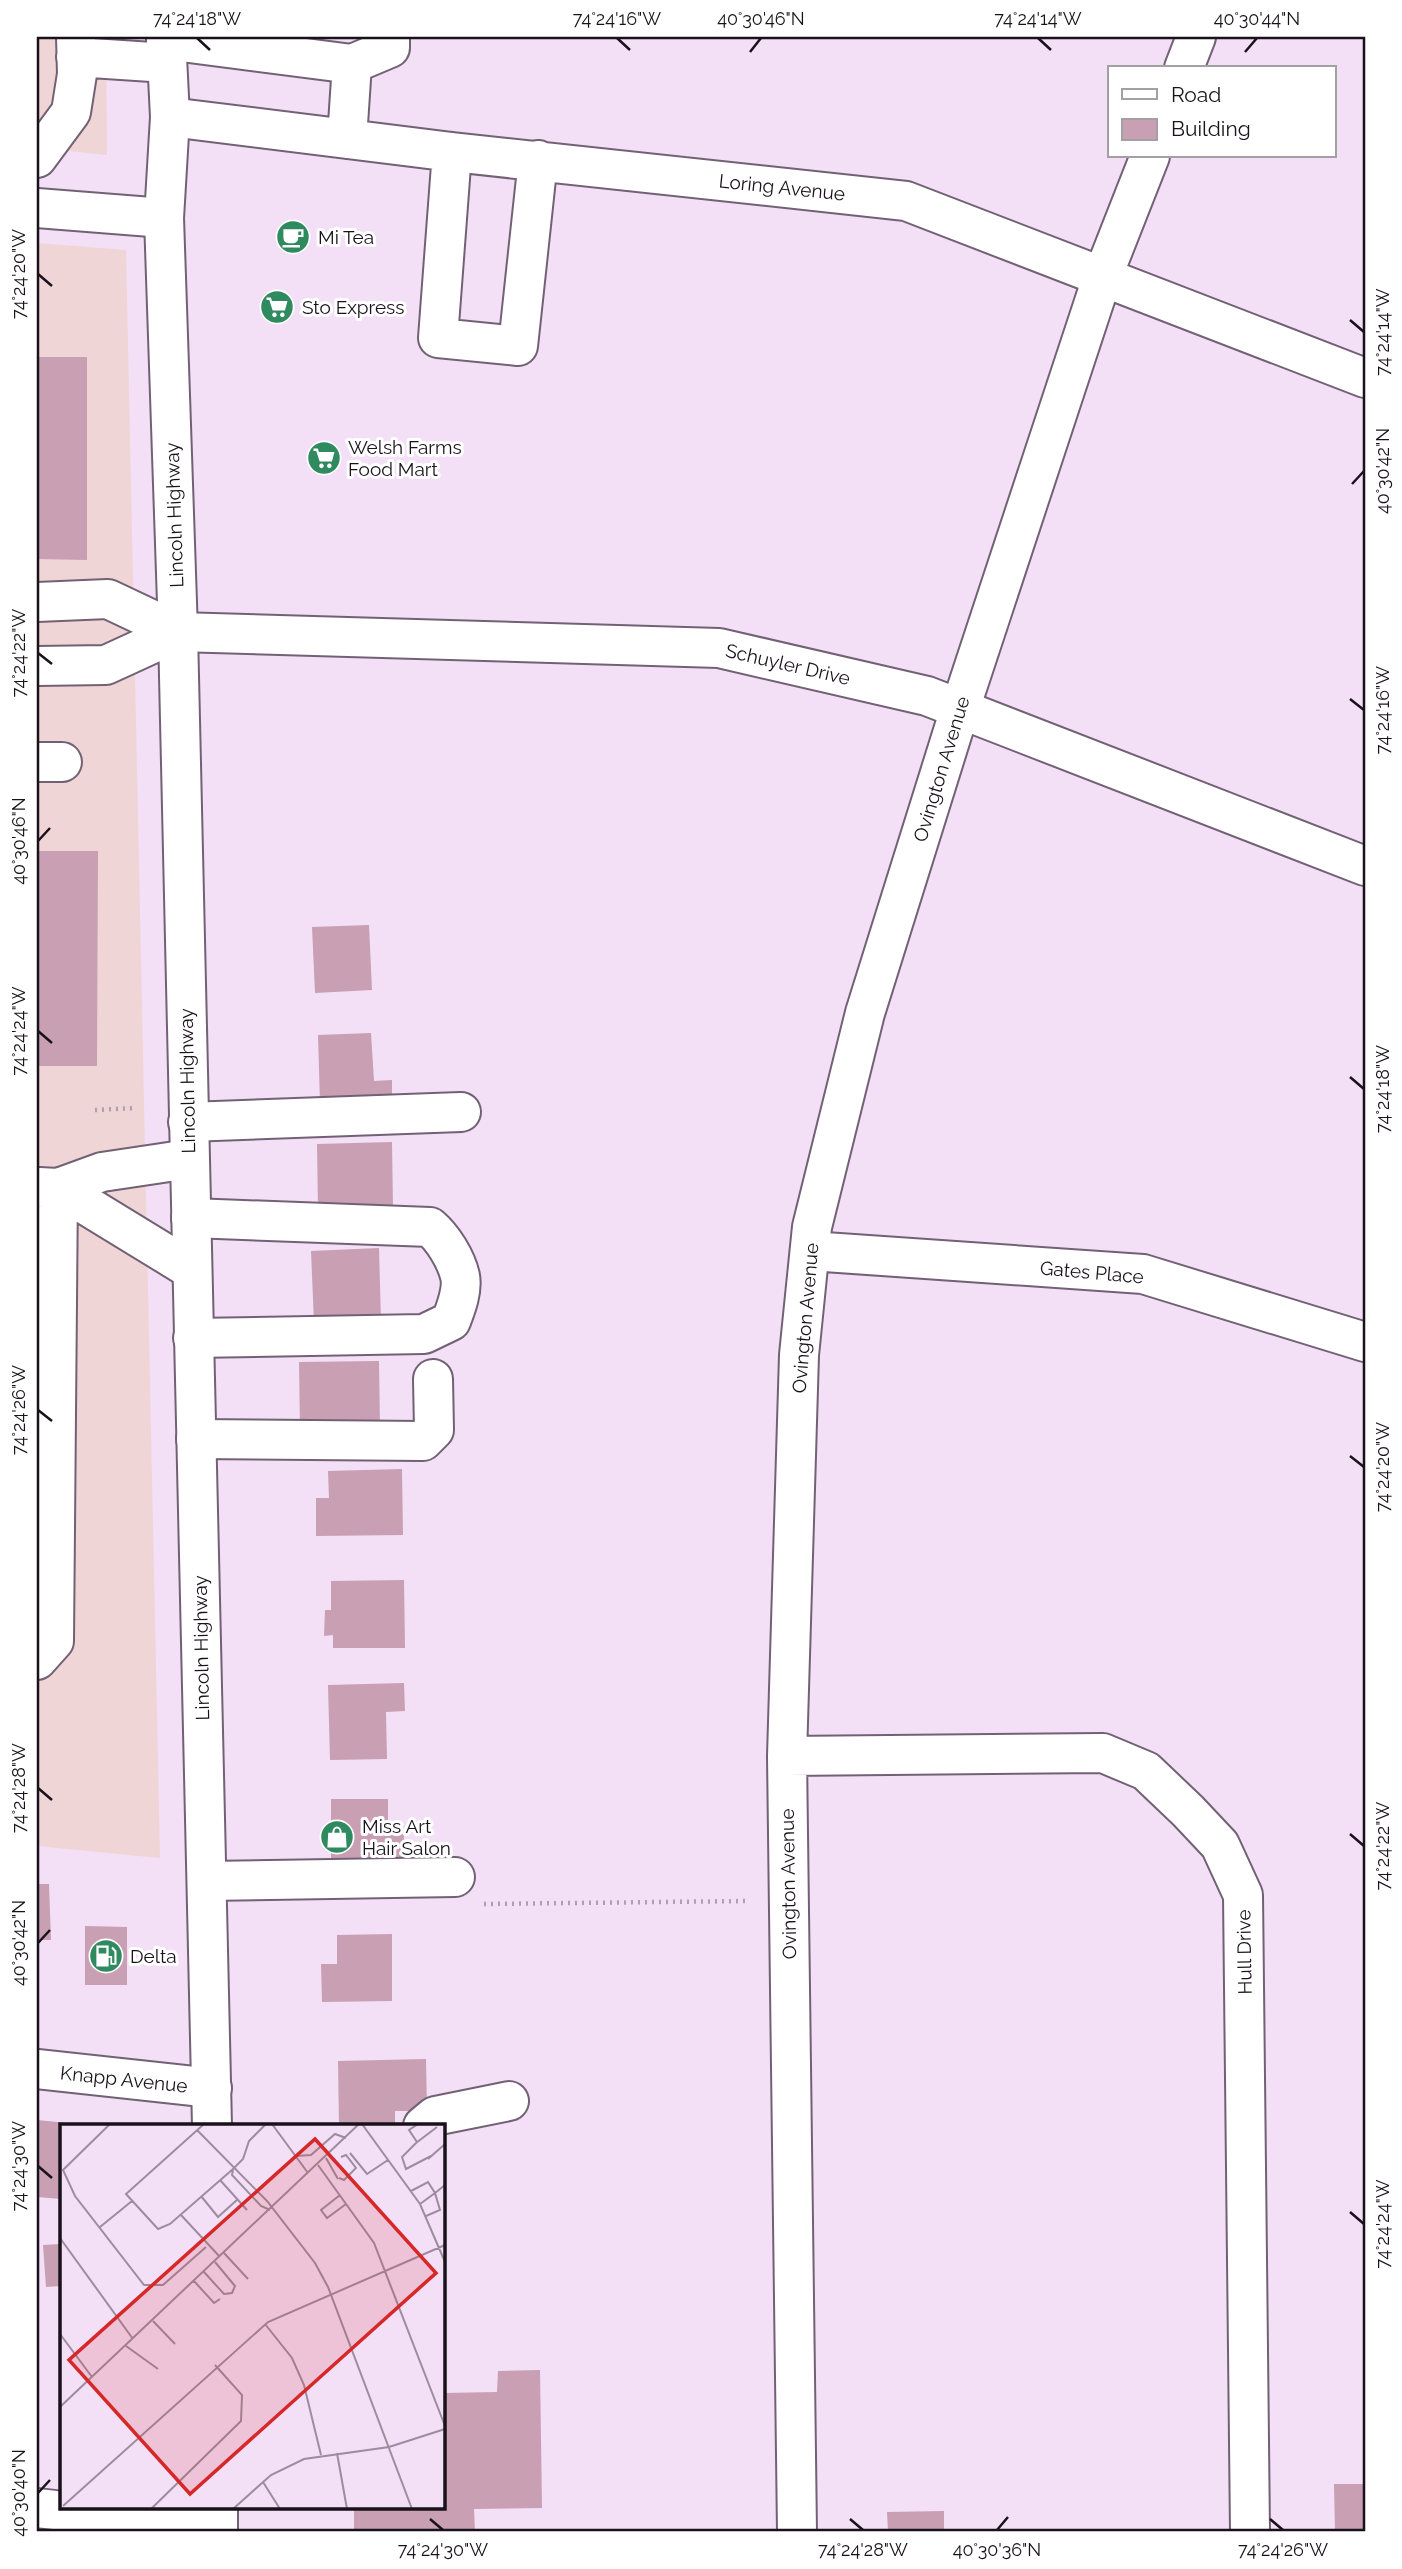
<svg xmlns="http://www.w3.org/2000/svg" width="1402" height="2569" font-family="Raleway,sans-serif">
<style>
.commercial{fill:#f0d5d6}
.building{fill:#c89fb3}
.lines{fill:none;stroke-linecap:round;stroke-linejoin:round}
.minor-casing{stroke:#726175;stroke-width:42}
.major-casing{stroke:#726175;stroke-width:42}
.path{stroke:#ae9eb1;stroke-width:4.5;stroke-dasharray:2 5;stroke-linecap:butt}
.minor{stroke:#fff;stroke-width:38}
.major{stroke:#fff;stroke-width:38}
.ticks{fill:none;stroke:#19121a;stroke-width:2.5}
.labels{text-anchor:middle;stroke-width:6;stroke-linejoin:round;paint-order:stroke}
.street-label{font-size:19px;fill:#19121a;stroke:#fff}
.poi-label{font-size:19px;fill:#19121a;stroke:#fff;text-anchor:start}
.inset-road{fill:none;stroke:#9c8d9e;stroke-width:2}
.view{fill:#d62828;fill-opacity:0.15;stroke:#d62828;stroke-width:3.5}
.inset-edge{fill:none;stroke:#19121a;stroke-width:3.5}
.neatline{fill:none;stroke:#19121a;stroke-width:2.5}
.ticks-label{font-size:18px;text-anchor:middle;fill:#19121a}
</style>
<rect width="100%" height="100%" fill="#f3dff6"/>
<path class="commercial" d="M37,37H106L107,155L37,148Z
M37,243L126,250L160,1858L37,1846Z"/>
<path class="building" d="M37,357H87V560L37,559Z
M37,851H98L97,1066H37Z
M369,925L372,990L315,993L312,927Z
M371,1033L374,1081L392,1080V1099L320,1103L318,1035Z
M392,1142L393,1209L318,1211L317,1144Z
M379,1248L381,1322L314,1323L311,1251Z
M379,1361L380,1428L300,1430L299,1362Z
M402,1469L403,1535L316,1536V1498H329L328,1471Z
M404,1580L405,1648H333V1635L324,1636L325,1610H331V1581Z
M404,1683L405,1711L386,1712L387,1759L330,1760L328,1685Z
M331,1799H388V1834H404L403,1866H331Z
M37,1884H49L51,1940H37Z
M85,1926L127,1927V1985H85Z
M392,1934V2001L322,2002L321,1964H337V1935Z
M426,2059L427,2111H395V2126H339L338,2061Z
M37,2120L77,2124V2126H61V2199L37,2197Z
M61,2244V2286L46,2287L43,2245Z
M540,2370L542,2508L474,2509L475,2532H354V2508H443V2393L497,2392L498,2371Z
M1334,2484H1365V2532H1335Z
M944,2511V2532H888L887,2512Z"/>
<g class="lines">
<g class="minor-casing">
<path id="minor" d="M166,40L352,64L347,139
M76,57L167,63
M352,64L390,48V37
M1184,68L1196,37
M170,117L452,152L906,201L1365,378
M452,152L438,338L518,346L538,160
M37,158L71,112L77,74L76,37
M37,208L164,218
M37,602L108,599L178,632L719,648L927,696L1365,866
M37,666L106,665L178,632
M37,762H62
M188,1122L461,1112
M39,1187L58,1188L102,1172L189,1159
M58,1188L192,1270
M191,1218L430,1227C443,1238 456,1259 460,1276C463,1290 456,1308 451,1321L424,1334L193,1338
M810,1251L1143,1274L1365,1342
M196,1439L423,1441L434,1430L433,1379
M37,1660L54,1641L58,1188
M787,1756L1103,1753L1146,1771L1188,1811L1220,1845L1243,1895L1250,2532
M207,1881L455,1877
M37,2069L212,2088
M423,2126L435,2116L509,2101
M37,2508L218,2528
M797,2532L787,1756L799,1355L812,1227L865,1013L960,709L1102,278L1150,156"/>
</g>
<g class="major-casing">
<path id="major" d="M166,37L170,117L164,218L178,632L212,2126
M218,2508V2532"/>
</g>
<path class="path" d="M95,1110L135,1108
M484,1904L749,1901"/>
<use href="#minor" class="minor"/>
<use href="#major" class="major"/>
</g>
<path class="ticks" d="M197,38L210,50M617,38L630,50M1038,38L1051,50M750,52L761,38M1245,52L1257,38M38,274L52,286M1350,320L1364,332M1352,484L1364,471M38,653L52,664M1350,699L1364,710M38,841L50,828M38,1031L52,1043M1350,1077L1364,1089M38,1410L52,1421M1350,1456L1364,1467M38,1788L52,1800M1350,1834L1364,1846M38,1943L50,1930M38,2166L52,2178M1350,2212L1364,2224M38,2493L50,2480M430,2519L443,2530M850,2519L863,2530M1270,2519L1283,2530M997,2530L1008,2517"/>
<defs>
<g id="cafe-disc" transform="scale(1.75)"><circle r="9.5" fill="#2f8a60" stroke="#fff"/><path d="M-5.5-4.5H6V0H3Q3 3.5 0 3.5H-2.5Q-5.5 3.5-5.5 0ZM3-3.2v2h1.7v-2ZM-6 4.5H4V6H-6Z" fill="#fff"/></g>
<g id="supermarket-disc" transform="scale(1.75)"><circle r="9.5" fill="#2f8a60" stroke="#fff"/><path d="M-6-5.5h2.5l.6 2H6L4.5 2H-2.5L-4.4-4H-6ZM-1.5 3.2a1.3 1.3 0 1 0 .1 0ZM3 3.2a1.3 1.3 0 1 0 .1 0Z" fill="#fff"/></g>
<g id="shop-disc" transform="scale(1.75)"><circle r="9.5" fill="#2f8a60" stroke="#fff"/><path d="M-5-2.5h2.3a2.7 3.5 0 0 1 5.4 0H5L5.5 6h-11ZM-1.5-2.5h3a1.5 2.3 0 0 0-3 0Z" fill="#fff"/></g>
<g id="fuel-disc" transform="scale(1.75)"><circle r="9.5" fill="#2f8a60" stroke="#fff"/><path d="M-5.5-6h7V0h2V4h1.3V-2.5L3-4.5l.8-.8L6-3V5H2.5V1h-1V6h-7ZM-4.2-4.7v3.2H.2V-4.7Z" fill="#fff"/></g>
</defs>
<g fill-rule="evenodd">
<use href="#cafe-disc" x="293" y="237"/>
<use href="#supermarket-disc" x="277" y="307"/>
<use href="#supermarket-disc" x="324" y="458"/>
<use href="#shop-disc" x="337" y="1837"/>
<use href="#fuel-disc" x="106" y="1956"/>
</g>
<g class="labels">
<g class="street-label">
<text transform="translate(782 187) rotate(6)" y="7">Loring Avenue</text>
<text transform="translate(174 515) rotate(-92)" y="7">Lincoln Highway</text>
<text transform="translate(788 664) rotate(13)" y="7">Schuyler Drive</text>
<text transform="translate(941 769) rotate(-73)" y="7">Ovington Avenue</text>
<text transform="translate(187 1081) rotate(-91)" y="7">Lincoln Highway</text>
<text transform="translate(1092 1272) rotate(5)" y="7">Gates Place</text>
<text transform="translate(805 1318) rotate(-85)" y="7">Ovington Avenue</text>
<text transform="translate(201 1648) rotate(-91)" y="7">Lincoln Highway</text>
<text transform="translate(788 1884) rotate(-91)" y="7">Ovington Avenue</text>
<text transform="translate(1244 1952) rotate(-91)" y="7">Hull Drive</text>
<text transform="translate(124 2079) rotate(6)" y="7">Knapp Avenue</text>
</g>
<g class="poi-label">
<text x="318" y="244">Mi Tea</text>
<text x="302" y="314">Sto Express</text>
<text x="348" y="454">Welsh Farms<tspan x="348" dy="22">Food Mart</tspan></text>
<text x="362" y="1833">Miss Art<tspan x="362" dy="22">Hair Salon</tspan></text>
<text x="130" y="1963">Delta</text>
</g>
</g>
<g transform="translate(60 2124)">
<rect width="385" height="385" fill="#f3dff6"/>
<path class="inset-road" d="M50,0L3,46L15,72L84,161H103L146,123M144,0L66,70L98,105L110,100L173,45L183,35L189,17L206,0M212,0L248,49M302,0L360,80L385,138M137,6L207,77L255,139L268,163L352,385M357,18L342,33L346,45L371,32M357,18L349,6L358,0M356,19L377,3M290,29L307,50L328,36M236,32L251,31L275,10L286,14M266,34L278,55M368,35L385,20M258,41L314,119L385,302M173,46L172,51L201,82L210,86M279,54L284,56L296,44L286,31L281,33M160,56L187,86M351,67L368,58L375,69L360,80M280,71L261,86L267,94L286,80M141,72L158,93L178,75M121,91L160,133M366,92L380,86L375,69L385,61M40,103L72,77M0,114L73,215M164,129L188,155M144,148L164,170L172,169L175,162L155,138M134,157L154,179L160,175M93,197L115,220M205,200L232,234L244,261L261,331M0,210L32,253M66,222L98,245M0,283L299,0M277,329L287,385M203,358L220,385M3,382L208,198L385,121M91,385L181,297L182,271L155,241M173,385L211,351L244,335L329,323L385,305"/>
<path class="view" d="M255,15L376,149L130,370L9,236Z"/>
<rect width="385" height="385" class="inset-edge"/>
</g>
<rect width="1402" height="2569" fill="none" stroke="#ffffff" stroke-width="77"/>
<rect x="1108" y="66" width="228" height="91" fill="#ffffff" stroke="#a3a0a3" stroke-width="2"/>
<rect x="1122" y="89" width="35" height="10" fill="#ffffff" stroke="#a3a0a3" stroke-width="2"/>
<text x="1171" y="102" font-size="21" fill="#19121a">Road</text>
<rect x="1122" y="119" width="35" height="21" fill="#c89fb3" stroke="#a3a0a3" stroke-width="2"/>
<text x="1171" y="136" font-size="21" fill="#19121a">Building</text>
<rect x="38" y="38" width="1326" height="2492" class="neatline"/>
<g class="ticks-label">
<text x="197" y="25">74°24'18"W</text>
<text x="617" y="25">74°24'16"W</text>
<text x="761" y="25">40°30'46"N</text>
<text x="1038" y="25">74°24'14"W</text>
<text x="1257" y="25">40°30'44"N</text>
<text transform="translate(19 274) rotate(-90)" y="6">74°24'20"W</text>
<text transform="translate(1383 332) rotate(-90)" y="6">74°24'14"W</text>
<text transform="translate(1383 471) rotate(-90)" y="6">40°30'42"N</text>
<text transform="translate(19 653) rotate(-90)" y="6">74°24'22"W</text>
<text transform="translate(1383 710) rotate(-90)" y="6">74°24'16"W</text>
<text transform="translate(19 841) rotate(-90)" y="6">40°30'46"N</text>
<text transform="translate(19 1031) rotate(-90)" y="6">74°24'24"W</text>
<text transform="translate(1383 1089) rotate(-90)" y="6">74°24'18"W</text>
<text transform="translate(19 1410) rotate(-90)" y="6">74°24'26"W</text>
<text transform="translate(1383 1467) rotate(-90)" y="6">74°24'20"W</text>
<text transform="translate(19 1788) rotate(-90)" y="6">74°24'28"W</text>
<text transform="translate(1383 1846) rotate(-90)" y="6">74°24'22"W</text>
<text transform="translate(19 1943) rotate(-90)" y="6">40°30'42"N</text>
<text transform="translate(19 2166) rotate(-90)" y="6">74°24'30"W</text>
<text transform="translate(1383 2224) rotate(-90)" y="6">74°24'24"W</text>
<text transform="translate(19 2493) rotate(-90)" y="6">40°30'40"N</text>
<text x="443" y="2556">74°24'30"W</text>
<text x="863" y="2556">74°24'28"W</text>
<text x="997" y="2556">40°30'36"N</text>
<text x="1283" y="2556">74°24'26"W</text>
</g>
</svg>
